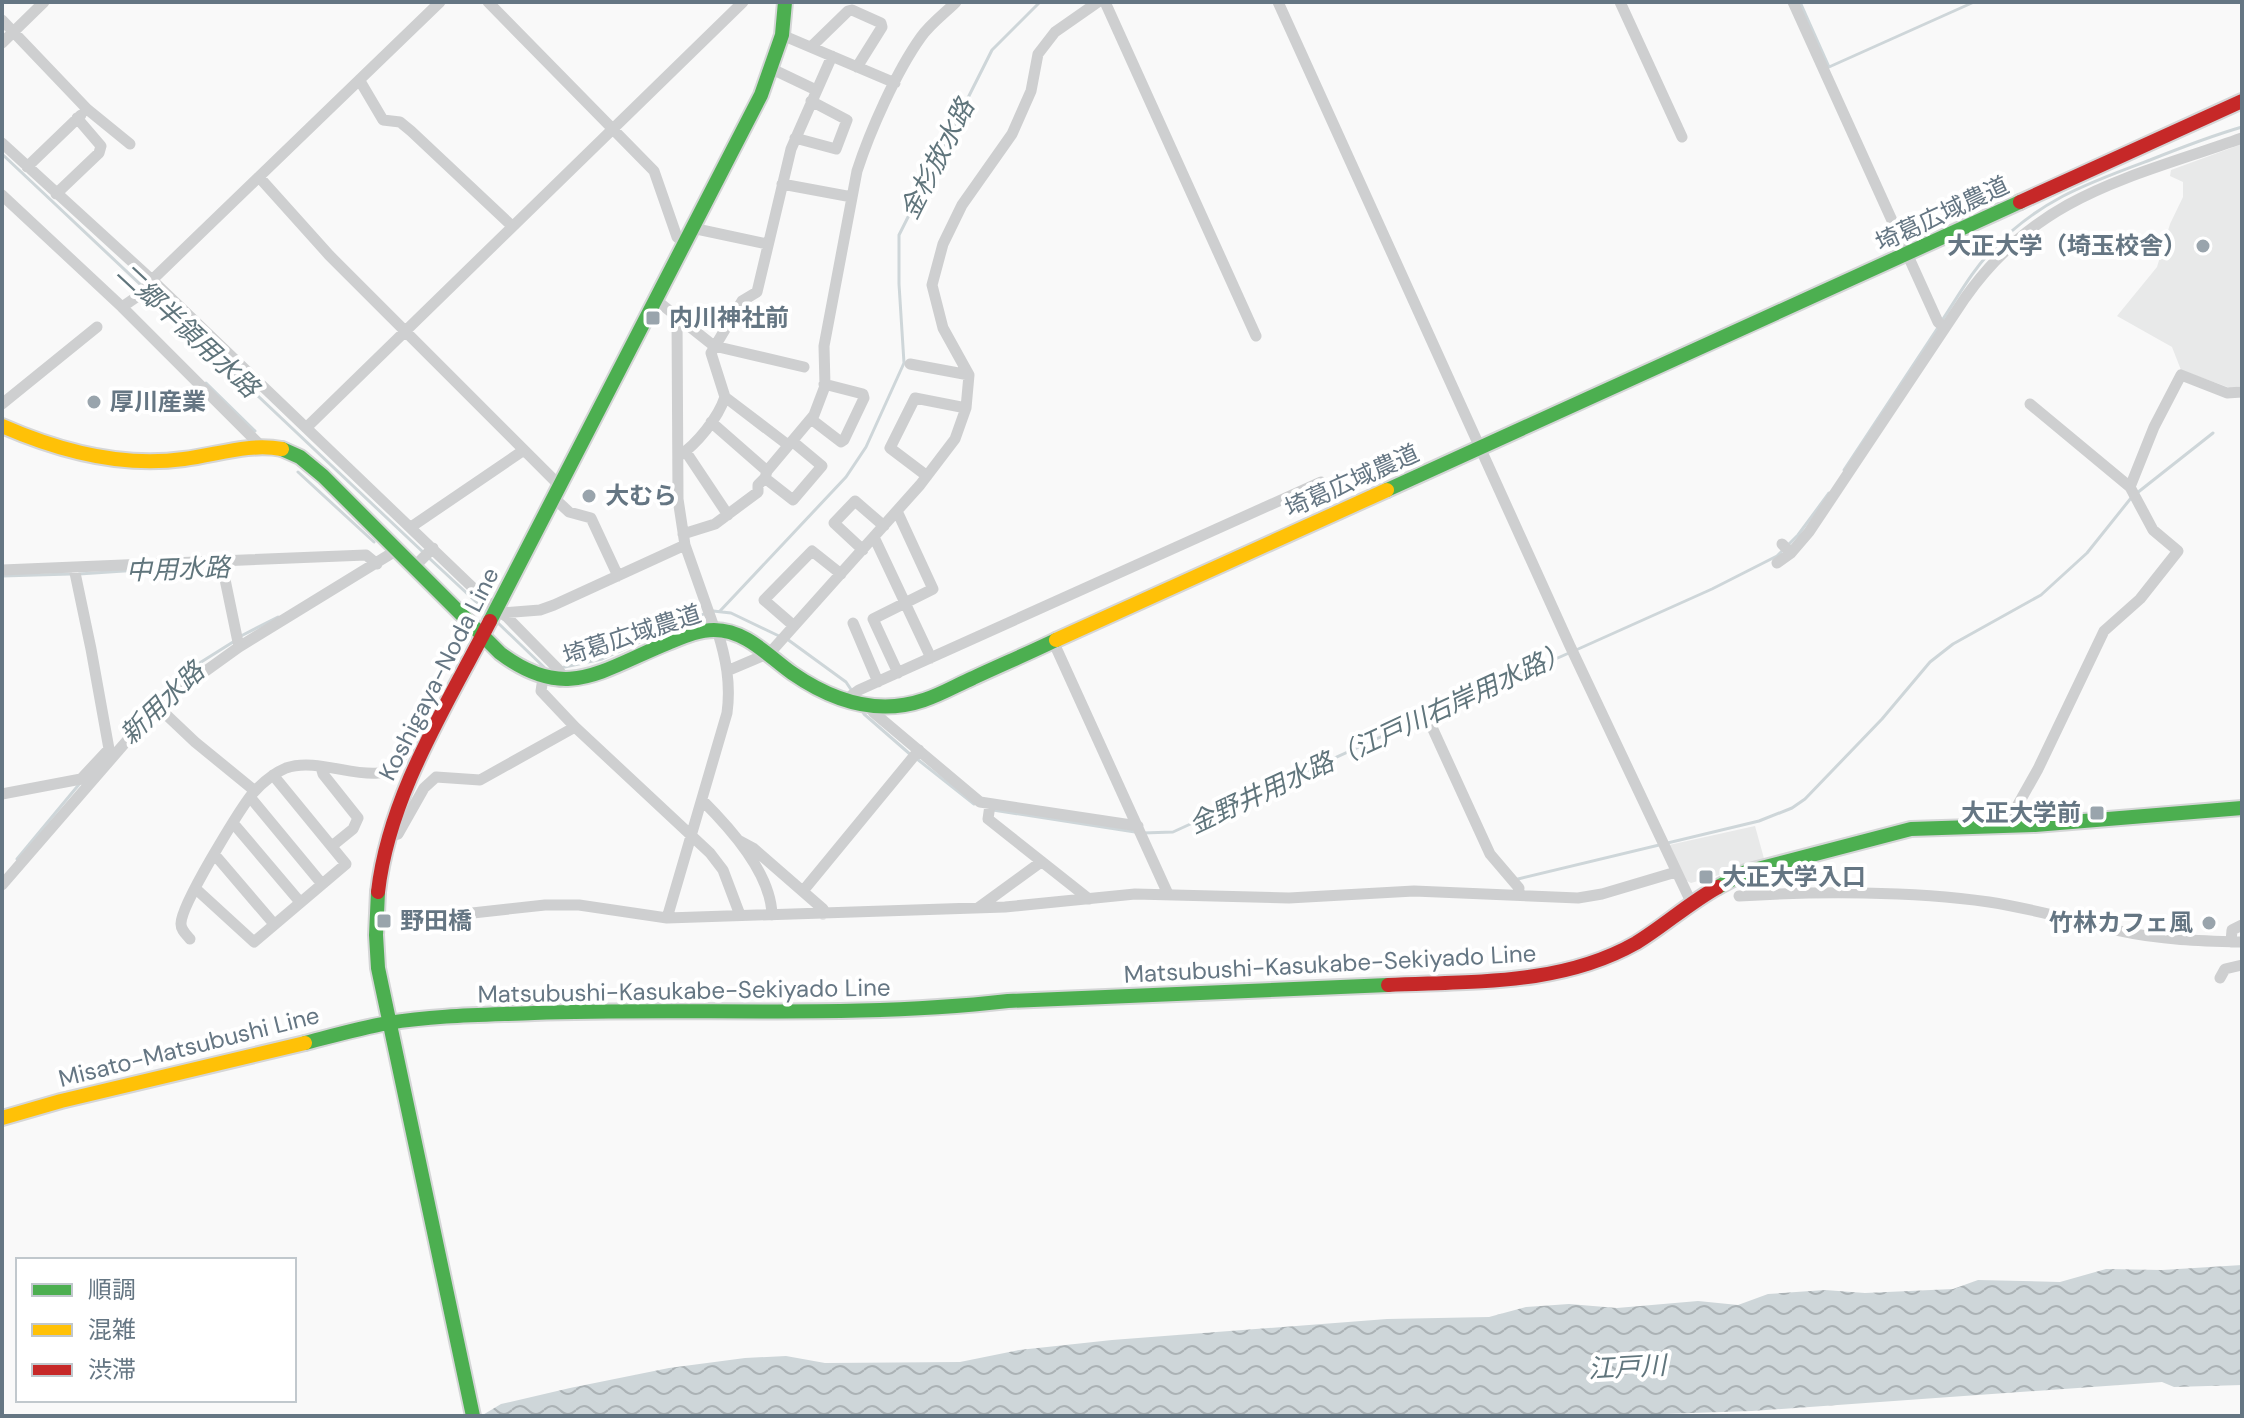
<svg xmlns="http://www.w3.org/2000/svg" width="2244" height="1418" font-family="'DM Sans','Noto Sans JP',sans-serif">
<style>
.built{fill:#e8e9e9}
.water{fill:url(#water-waves)}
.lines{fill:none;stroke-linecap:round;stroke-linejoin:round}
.stream{stroke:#ced6d9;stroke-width:3}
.fast-casing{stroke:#d5d6d7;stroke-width:18}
.slow-casing{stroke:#d5d6d7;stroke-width:18}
.jam-casing{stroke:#d5d6d7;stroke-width:18}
.street{stroke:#cecfd0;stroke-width:11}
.fast{stroke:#4caf50;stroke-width:14}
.slow{stroke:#ffc107;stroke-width:14}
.jam{stroke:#c62828;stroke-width:14}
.poi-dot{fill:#99a4ac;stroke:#fff;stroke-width:3}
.labels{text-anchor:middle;stroke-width:8;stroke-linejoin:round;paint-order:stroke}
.street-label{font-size:24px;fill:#657683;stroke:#fff}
.poi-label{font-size:24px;font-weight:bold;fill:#657683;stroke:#fff;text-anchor:start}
.water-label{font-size:26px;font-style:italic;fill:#60757c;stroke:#fff}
</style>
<defs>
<pattern id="water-waves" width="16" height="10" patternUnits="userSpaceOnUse" patternTransform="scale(2)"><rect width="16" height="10" fill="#ced6d9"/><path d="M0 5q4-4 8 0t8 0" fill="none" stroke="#abb2b5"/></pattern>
</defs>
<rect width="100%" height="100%" fill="#f9f9f9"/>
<path class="built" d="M2242,144V386L2230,388L2181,370L2172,347L2117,316L2157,267L2170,224L2183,197V182L2170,176L2171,170Z
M1755,826L1765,862L1691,883L1685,880L1669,845Z"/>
<path class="water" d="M2242,1265V1385L2174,1387L2162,1382L1752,1411L1603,1416H481L501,1404L570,1388L669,1368L745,1358L786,1356L825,1363L960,1362L1019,1350L1112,1340L1387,1319L1489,1317L1526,1307L1569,1304L1617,1308L1698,1301L1738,1305L1768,1294L1825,1290L1865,1293L1953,1289L1978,1280L2060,1282L2106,1269L2162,1270Z"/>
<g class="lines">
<path class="stream" d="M1800,2L1829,67L1974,2
M2,154L142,286
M147,291L424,553
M1943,319C1959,295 1972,271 1992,250C2039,200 2088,183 2150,160C2180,148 2211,136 2242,127
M206,383L255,431
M1844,470L1939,326
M298,472L374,542
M2137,493L2213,433
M429,558L488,613
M79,574L139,570
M2,576L71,574
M713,611L731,613L779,636
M720,611L846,477L866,447L904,363L899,284V235L992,50L1040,2
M496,621L548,671L553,670
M239,637L278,617
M787,639L846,682L852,691
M1576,650L1712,589L1777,556L1798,535L1829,493
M560,668L602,659L706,613
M157,700L190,669L233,642
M861,709L864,714L911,755
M1429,715L1569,653
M917,759L974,804
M993,810L1135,832
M1143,833L1173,832L1422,718
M17,859L81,782
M1518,879L1759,821L1792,808L1805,799L1882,719L1930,662L1953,644L2041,595L2087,553L2131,498"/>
<g class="fast-casing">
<path id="fast" d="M282,449L300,457L323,476L500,653C566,703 601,670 668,643C683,637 698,630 714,630C746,630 768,656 792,673C831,700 877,716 924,700C940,695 957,685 973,678C1001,665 1029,653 1056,640
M1387,490L2020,202
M490,621L761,95L782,35L785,2
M1718,887L1746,872L1911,829L2035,825L2242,808
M378,892L376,935L378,968L473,1416
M305,1043C332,1036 360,1028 388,1023C436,1015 486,1015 534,1013C692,1007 850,1019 1008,1001L1388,985"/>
</g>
<g class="slow-casing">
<path id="slow" d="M2,426C59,451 121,468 184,459C217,455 248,443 282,449
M1056,640L1387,490
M2,1118L61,1101L305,1043"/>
</g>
<g class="jam-casing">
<path id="jam" d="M2020,202L2242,101
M378,892C389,795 446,707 490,621
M1388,985C1472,981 1560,986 1636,943C1664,926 1689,903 1718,887"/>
</g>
<path class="street" d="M488,2L654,171L677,237L685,243
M1105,2L1256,336
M1278,2L1570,646L1691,902
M1620,2L1682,137
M1793,2L1938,322L1945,328
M2,20L87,109L130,144
M782,35L895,83
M2,43L44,2
M811,47L848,11L852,10L881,23L882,27L857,67
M772,69L816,90
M360,81L383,120L400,122L411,131L512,226
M795,138L836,149L847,120L811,101
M2,143L152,280L495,609L507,617L557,668L562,675L560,682
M27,167L81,115
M259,177L329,255L560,486
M782,184L852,197
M56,194L99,153L101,146L77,118
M2,195L122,307L262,447
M692,228L767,244
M656,300L714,346L804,367
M122,307L138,296L152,280L440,2
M677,316L678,499L685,545L715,630
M910,364L969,375
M725,397L788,445
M2,404L97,327
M811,419L841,442L844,440L864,398L863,394L824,384
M711,422L767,471
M307,427L743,2
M686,452L728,515
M679,456C697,444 718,418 725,397L711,353L742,301L757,292L791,149L832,56
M927,476L890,448L915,398L966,408
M765,478L793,500L822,466L792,441
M2130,487L2154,427L2181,375L2227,393L2242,392
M554,498L569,512L591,518L618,576
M897,511L933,589L873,619L898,673
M411,527L524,450
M683,534L715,524L758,492V485L765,478L767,471L814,415L825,386L824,346L857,171C870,131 896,72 921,37C930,24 945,13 956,2
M874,537L931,658
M1782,544L1791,553
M863,550L834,523L855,501L884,526
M221,560L239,647
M1777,563L1791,553L1809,532L1965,298C2038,194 2130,178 2242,138
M414,567L433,548
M74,568L91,649L109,749L113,756
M2,570L366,555L377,564
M502,613L540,610L554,605L685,545
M853,623L878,682
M794,626L764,600L812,551L841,574
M1053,641L1168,894
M768,655L920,485L955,439L966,408L969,375L943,328L932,285L943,244L962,205L1012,134L1031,91L1038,54L1055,32L1098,2
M727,671L767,654
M543,678L541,691L575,727L710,853L723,870L740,915
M849,703L852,695L859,690L1321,482
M157,706L195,742L255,791
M873,706V712L980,802L1138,826
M1425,712L1490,854L1519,888L1518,895
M321,767L323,774L358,818L353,829L332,846
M2,794L81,779L109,749
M250,797L322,884
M702,800C730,828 771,873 772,915
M990,805L988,819L1089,899
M233,823L300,902
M2006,826L2038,769L2104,631L2140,599L2178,551L2153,530L2130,487L2030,404
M388,836L398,834L424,788L436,777L480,780L575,727
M740,841L753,848L823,909V914
M215,855L274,924
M2,885L157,706L239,647L397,550
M196,889L254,942L346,864L273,775
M803,891L919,750
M1739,896C1817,891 1911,891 1989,902C2034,909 2076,921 2120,931C2160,940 2202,941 2242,942
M978,908L1041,862
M667,918L727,713C731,684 726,658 717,630
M418,919L545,905H579L667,918L1005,907L1135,894L1289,898L1414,891L1578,898L1602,894L1676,872
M190,939C186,934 181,930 181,924C180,906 239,811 252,794C261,784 274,773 286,768C314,758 352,776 378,773C384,773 391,770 396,768L416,731L430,737
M2231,942L2232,930L2242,925
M2220,978L2225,969L2242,965"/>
<use href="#fast" class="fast"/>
<use href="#slow" class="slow"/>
<use href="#jam" class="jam"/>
</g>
<g class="poi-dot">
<circle cx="2203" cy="246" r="8"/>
<rect x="645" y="310" width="16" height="16" rx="4"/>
<circle cx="94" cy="402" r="8"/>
<circle cx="589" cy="496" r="8"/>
<rect x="2089" y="805" width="16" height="16" rx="4"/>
<rect x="1698" y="869" width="16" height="16" rx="4"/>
<rect x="376" y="913" width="16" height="16" rx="4"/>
<circle cx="2209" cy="923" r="8"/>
</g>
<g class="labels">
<g class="street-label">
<text transform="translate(1942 214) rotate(-25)" y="8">埼葛広域農道</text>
<text transform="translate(1352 481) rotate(-24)" y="8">埼葛広域農道</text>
<text transform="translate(632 635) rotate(-18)" y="8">埼葛広域農道</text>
<text transform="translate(439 674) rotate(-63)" y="8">Koshigaya-Noda Line</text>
<text transform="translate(1330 964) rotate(-3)" y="8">Matsubushi-Kasukabe-Sekiyado Line</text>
<text transform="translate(684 991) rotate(-1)" y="8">Matsubushi-Kasukabe-Sekiyado Line</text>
<text transform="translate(189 1047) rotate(-14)" y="8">Misato-Matsubushi Line</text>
</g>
<g class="poi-label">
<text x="2187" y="254" text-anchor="end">大正大学（埼玉校舎）</text>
<text x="669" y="326">内川神社前</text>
<text x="110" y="410">厚川産業</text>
<text x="605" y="504">大むら</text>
<text x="2081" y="821" text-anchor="end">大正大学前</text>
<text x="1722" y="885">大正大学入口</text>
<text x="400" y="929">野田橋</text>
<text x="2193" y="931" text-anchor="end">竹林カフェ風</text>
</g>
<g class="water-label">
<text transform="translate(937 159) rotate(-63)" y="9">金杉放水路</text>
<text transform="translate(188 330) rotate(43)" y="9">二郷半領用水路</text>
<text transform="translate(178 569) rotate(-2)" y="9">中用水路</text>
<text transform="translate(162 703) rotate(-44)" y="9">新用水路</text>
<text transform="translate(1379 738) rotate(-25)" y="9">金野井用水路（江戸川右岸用水路）</text>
<text transform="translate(1627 1367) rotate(-3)" y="9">江戸川</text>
</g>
</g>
<rect width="2244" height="1418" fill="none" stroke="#657683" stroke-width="8"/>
<rect x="16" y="1258" width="280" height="144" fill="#ffffff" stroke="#c1c8cd" stroke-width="2"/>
<rect x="32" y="1284" width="40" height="12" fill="#4caf50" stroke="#c1c8cd" stroke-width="2"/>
<text x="88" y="1298" font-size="24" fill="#657683">順調</text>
<rect x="32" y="1324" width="40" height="12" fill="#ffc107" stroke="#c1c8cd" stroke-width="2"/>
<text x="88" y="1338" font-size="24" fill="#657683">混雑</text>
<rect x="32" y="1364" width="40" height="12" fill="#c62828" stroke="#c1c8cd" stroke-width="2"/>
<text x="88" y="1378" font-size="24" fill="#657683">渋滞</text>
</svg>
